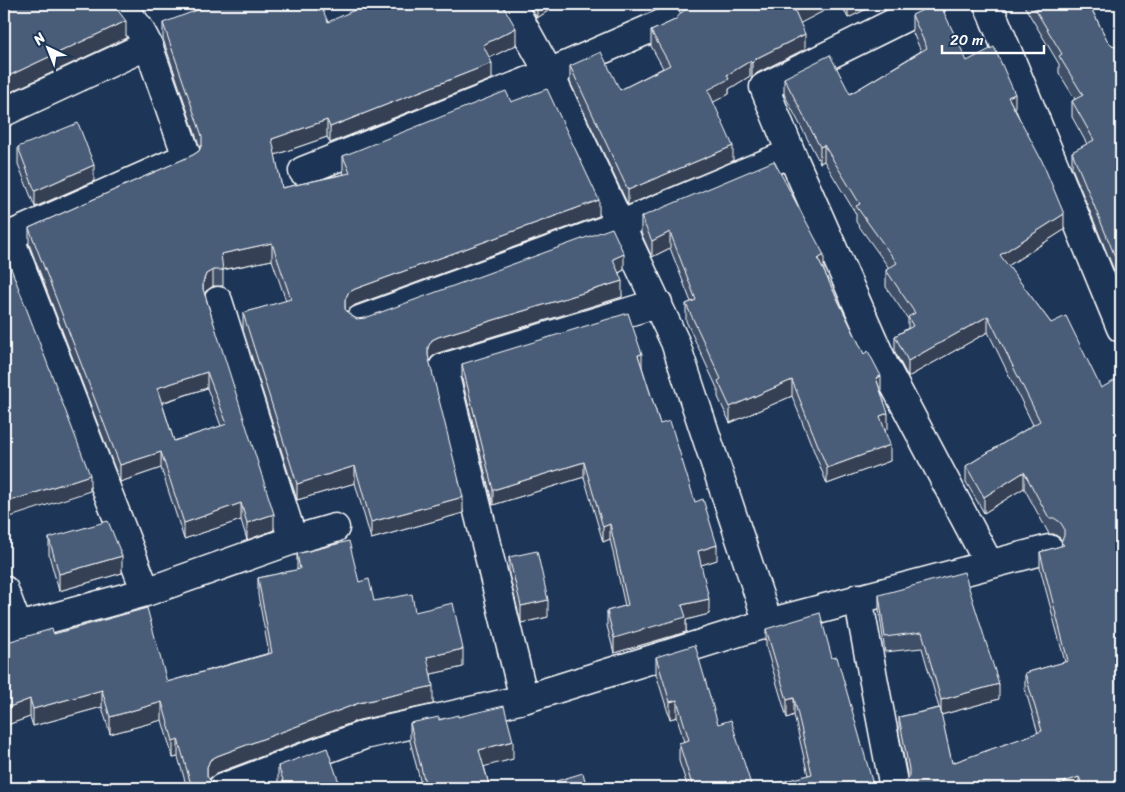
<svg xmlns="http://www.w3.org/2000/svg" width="1125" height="792" font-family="Sriracha,sans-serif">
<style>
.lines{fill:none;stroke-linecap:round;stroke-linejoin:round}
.minor-casing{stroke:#fff;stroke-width:31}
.minor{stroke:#1d3557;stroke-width:28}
.wall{fill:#405068;stroke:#fff;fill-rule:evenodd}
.shaded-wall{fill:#344155;stroke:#fff}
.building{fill:#4a5d79;stroke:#fff;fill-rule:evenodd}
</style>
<rect width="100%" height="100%" fill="#1d3557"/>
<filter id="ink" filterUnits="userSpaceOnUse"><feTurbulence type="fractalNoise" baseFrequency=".02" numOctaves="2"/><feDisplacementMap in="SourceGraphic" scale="10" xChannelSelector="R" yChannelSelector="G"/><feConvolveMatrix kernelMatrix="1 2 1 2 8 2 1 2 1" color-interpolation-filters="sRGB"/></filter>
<g filter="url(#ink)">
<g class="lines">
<g class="minor-casing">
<path id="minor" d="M120,4L139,28L148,45L187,157L9,236L146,592
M511,4L549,73L675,342L768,623
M932,4L764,87L791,153L884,365L989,564
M988,4L1121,328
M1099,4L1121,49
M4,112L148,45
M303,171L549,73L668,21
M218,301L293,540
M360,320L620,225L791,153
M4,590L18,627
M858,598L894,788
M4,631L146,592L293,540L335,528
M524,699L443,368L658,303
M222,788L364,735L524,699L768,623L1049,549"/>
</g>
<use href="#minor" class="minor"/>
</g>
<path class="wall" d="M529,4H559L537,18Z
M690,4H837L800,23L805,49L757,73L752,78L750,76L729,89V94L713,102L733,161L628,205L570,82V66L620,90L663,68L651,46V31L675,20L690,7Z
M841,4H877L848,18Z
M1023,4H1089L1107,40L1112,45L1119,48H1121V287L1072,168V152L1087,144L1072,117V101L1075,99L1059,73V64Z
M1116,4H1121V14Z
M912,15L967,61L1015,109L1064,230L1008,266L1051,323L1101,388L1121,788H905V782L908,778L899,733V717L939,708L922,648L885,652L879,610V595L999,699L941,715L952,763L1038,733L1025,689V673L1065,662L1040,568V552L1061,546L1062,541L1060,538L1054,534H1049L1024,488L984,513L966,482V466L1033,425L988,332L908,377L895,352V336L908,328V319L886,287V270L889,268L856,222V214L824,161L820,163L784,94V78L850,94L921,51L912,31Z
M328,22L516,45L489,58L492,79L330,143L327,137L275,155L282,188L344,174L343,172V156L511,102L599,216L355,305L348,310L347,312L350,315L357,319L365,318L624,270L619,273L622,297L438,353L432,357L429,361L463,513L371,539L355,483L297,500L243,330V313L286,301L272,260L223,270V286H213L206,291L205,294L274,530L247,540L241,520L184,539L161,468L120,482L29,244V228L193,155L199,151L200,148L163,39V23ZM207,388L221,426L174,441L162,403Z
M18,147L94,181L35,207L18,164Z
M641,217L824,271L881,392L888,429L885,430L890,461L827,484L792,396L730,423L718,397V390L686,321V304L691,302L670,248L652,257L641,233Z
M462,364L642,367L660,424L695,502L717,560L701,565L709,614L686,620V632L614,653L607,626V611L625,606L610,539L603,542L584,477L493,505L462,379Z
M49,538L122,573L59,591L49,555Z
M297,554L359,582L374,601L415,612L463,667L431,674L433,704L359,720L217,773L210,779L212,783L222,788H187L178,757L173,758L162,720L110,734L102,707L33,726L30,717L4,726V643L54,634L167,682L269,653L258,595V578L297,570Z
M509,557L548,617L521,623L509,574Z
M766,629L832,658L874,788L808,775L794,715L787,718L766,647Z
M656,657L718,724L752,788H688L679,761V743L684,742L677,717L670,719L656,674Z
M458,717L513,759L484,766L490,788H422L410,741V723Z
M278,766L341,788H279L278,784Z"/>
<path class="shaded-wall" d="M537,4H559L537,18Z
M809,4H837L795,26V11Z
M848,4H877L848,18Z
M126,21V38L4,95V78Z
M516,28V45L483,61V45Z
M805,34V49L757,73L752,78V63L757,58Z
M750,61V76L729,89V94L708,105V90L727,75Z
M492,63V79L330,143V127Z
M1015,94V110L1008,97Z
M327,120V137L272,156V139Z
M824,145V161L820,163V147Z
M733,146V161L628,205V190Z
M94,165V181L35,207V191Z
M599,200V216L355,305L348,310L345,317V300L348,293L355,289Z
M1064,214V230L1000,271V255Z
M670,232V248L652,257V241Z
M272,243V260L221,270V254Z
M624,254V270L613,276V259Z
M824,255V272L818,259Z
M213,270V286L206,291L203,298V282L206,274Z
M622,281V297L438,353L432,357L428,363V347L432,340L438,337Z
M988,316V332L908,377V361Z
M642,354V369L638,355Z
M207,372V388L157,404V388Z
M881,376V392L876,378Z
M792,380V396L730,423V407Z
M888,413V429L880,432V416Z
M890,445V461L827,484V468Z
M161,452V468L120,482V465Z
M584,462V477L493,505V490Z
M355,466V483L297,500V484Z
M1024,472V488L984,513V497Z
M90,475V491L4,519V503Z
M463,497V513L371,539V522Z
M241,503V520L184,539V523Z
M274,514V530L247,540V523Z
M610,524V539L603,542V527Z
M717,545V560L698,566V551Z
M122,556V573L59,591V574Z
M709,599V614L686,620V632L614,653V638L682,605Z
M548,600V617L521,623V606Z
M463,649V667L427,675V657Z
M999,684V699L941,715V700Z
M433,686V704L359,720L217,773L210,778L207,785V767L210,760L217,756L359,703Z
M102,690V707L33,726V709Z
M794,698V715L787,718V700Z
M30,699V717L4,726V709Z
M677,700V717L670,719V702Z
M162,702V720L110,734V717Z
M178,739V757L173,758V741Z
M513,741V759L479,768V750Z
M1079,777V788H1047Z
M990,784V788H973Z"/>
<path class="building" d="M4,4H113L126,21L4,78Z
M213,4H320L328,22L368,4H502L516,28L483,45L492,63L330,127L327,120L272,139L282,188L350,173L343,156L506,91L511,102L547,89L599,200L355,289L348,293L345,300V309L350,315L357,319L365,318L612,228L624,254L613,259L622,281L438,337L432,340L428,347V355L463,497L371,522L355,466L297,484L243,313L291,299L272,243L221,254L223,270H213L206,274L203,282V289L274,514L247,523L241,503L184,523L161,452L120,465L29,228L193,155L199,151L202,144V136L163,23ZM207,372L227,424L174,441L157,388Z
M690,4H809L795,11L805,34L757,58L752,63L750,61L727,75L729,79L708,90L733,146L628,190L570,66L601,52L620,90L670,65L651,31L675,20L682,12L691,6Z
M935,4H940L967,61L994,47L1015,94L1008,97L1042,161L1064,214L1000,255L1051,323L1066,316L1101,388L1121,377V788H1084L1079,777L1047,788H991L990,784L973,788H906L905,782L909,777V769L899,717L940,708L952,763L1042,731L1025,673L1068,661L1040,552L1064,545L1061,542L1064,536V528L1060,522L1054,518H1049L1024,472L984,497L966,466L1040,421L988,316L908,361L895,336L913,326L908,317L915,313L886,270L897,263L856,206L860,204L824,145L820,147L784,78L830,55L850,94L927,48L912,15Z
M1032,4H1089L1107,40L1112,45L1119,48H1121V271L1072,152L1094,140L1072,101L1083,95L1059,56L1062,54Z
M78,123L94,165L35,191L18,147Z
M774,161L824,255L818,259L864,354L868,351L881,376L876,378L888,413L880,416L890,445L827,468L792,380L730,407L718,381L721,379L686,304L696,300L670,232L652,241L641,217Z
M4,250L90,475L4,503Z
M628,313L642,354L638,355L660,424L670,421L695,502L703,499L717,545L698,551L709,599L682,605L686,617L614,638L607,611L628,605L610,524L603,527L584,462L493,490L462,364Z
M108,521L122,556L59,574L49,538Z
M349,541L359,582L369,579L374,601L412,594L415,612L453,603L463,649L427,657L433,686L359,703L217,756L210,760L207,767V776L212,783L221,786L222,788H192L178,739L173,741L162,702L110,717L102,690L33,709L30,699L4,709V643L52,629L54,634L147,608L167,682L272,653L258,578L300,569L297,554Z
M537,551L548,600L521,606L509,557Z
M964,572L999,684L941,700L922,632L885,637L879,595Z
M820,613L832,658L837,657L874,788H758L812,774L794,698L787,700L766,629Z
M695,645L718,724L731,720L752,788H693L679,743L689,740L677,700L670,702L656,657Z
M504,706L513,741L479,750L490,788H423L426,787L410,723L439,717V720L458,715V717Z
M327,748L341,788H286L278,766Z
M583,773L587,788H533Z"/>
</g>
<rect width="1125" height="792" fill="none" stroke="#1d3557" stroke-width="20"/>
<rect x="10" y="10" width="1105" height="772" fill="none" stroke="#fff" stroke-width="2" filter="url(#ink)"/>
<g transform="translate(48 48) rotate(317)" stroke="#1d3557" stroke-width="4" paint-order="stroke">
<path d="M0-4L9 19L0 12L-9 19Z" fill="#ffffff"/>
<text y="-8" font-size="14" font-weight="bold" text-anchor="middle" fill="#ffffff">N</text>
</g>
<path d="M942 45v8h102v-8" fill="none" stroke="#ffffff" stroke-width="2.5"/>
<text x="950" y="45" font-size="15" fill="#ffffff" stroke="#1d3557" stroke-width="4" paint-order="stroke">20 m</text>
</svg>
